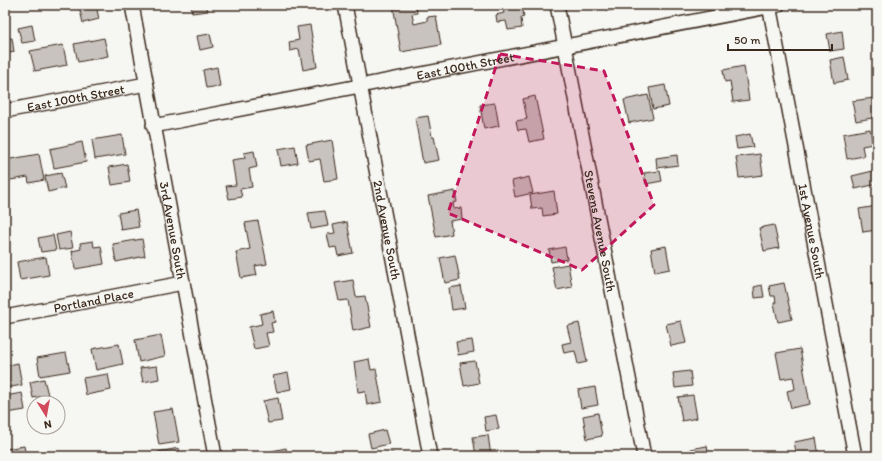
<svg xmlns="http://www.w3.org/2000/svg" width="882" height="461" font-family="Itim,sans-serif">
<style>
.building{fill:#c8c3be;stroke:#3b2a1e}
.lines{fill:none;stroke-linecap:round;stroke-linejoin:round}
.minor-casing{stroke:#3b2a1e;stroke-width:16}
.minor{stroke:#f6f6f2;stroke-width:13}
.marked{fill:#c2185b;fill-opacity:0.2;stroke:#c2185b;stroke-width:3;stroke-dasharray:8 5;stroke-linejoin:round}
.labels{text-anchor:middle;stroke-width:4;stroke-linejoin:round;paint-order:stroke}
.street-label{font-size:13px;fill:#3b2a1e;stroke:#f6f6f2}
</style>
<rect width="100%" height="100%" fill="#f6f6f2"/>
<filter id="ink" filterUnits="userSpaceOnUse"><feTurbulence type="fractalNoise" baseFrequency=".025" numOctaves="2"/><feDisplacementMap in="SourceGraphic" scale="8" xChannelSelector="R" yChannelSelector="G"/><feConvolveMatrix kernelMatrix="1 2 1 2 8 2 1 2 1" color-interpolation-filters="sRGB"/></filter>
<g filter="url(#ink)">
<path class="building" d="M85,5H96L99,19L83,23L79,6Z
M191,5H206L208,11L192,13Z
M393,5H416L417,13L412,14L414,24L427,21V17L436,16L441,45L401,52Z
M502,5H522L524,17L521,18L522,28L508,30L506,21L497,22L496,15L504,13Z
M606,5H621L622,8L607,11Z
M32,25L35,41L22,43L18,28Z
M310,25L317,67L303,70L299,49L290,51L289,42L299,40L297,27Z
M842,31L844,49L830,51L827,34Z
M210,34L213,47L200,50L197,36Z
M12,38L14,52L5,54V39Z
M104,38L108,56L78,62L74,44Z
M63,45L67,65L35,71L30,51Z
M5,56L9,75L5,76Z
M844,57L848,80L834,83L830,60Z
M744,66L749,100L733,102L730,81L725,82L723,70Z
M217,67L220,86L206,88L203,70Z
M665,85L669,106L653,109L649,88Z
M648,95L653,118L629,123L624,100Z
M535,96L544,139L529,142L526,129L518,130L516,121L527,119L523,99Z
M874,98L877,117L856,121L852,101Z
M495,103L499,126L484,129L480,105Z
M428,116L432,137H434L439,160L423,163L415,118Z
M870,129L873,144L862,146L864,156L847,159L843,134Z
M750,134L753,147L737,149L735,137Z
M122,135L125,154L95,159L92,140Z
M332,140L338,179L324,181L320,159L309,161L306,145Z
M82,142L86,162L54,168L50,149Z
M295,146L298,163L281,166L278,149Z
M254,151L257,167L249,169L252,187L240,189L242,197L229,199L226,186L236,185L232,160L245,158L244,153Z
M39,154L44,180L29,183L28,177L5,181V160Z
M760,154L763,175L739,178L736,157Z
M677,155L678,165L657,168L656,158Z
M127,164L130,182L112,185L109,167Z
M877,170V184L855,189L852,176Z
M660,171L662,181L646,184L644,173Z
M61,173L65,188L48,192L45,176Z
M529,177L533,193L515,197L512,181Z
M455,191L457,202L453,203L454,209L461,208L462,219L450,221L452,234L436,237L428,196Z
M554,191L557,214L543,216L542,208L532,209L530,195Z
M877,206V230L863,232L859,209Z
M136,210L139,227L121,230L118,213Z
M325,211L328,226L311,229L308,213Z
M258,221L267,264L255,266L257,275L241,278L236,252L250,249L245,223Z
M347,222L353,253L338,256L336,247L330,248L327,234L335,233L333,225Z
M774,225L779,248L764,251L759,228Z
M70,232L73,248L59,250L56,235Z
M53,235L56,250L41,252L38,238Z
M142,239L145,256L116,262L113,244Z
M93,241L94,247L101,246L104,264L75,269L72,251L81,249L80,243Z
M666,246L670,269L655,272L651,249Z
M565,247L567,259L551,262L549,250Z
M455,255L460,280L445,283L440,258Z
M46,257L49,275L20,280L17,262Z
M568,264L572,287L557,290L552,267Z
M353,280L356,297L365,296L371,327L353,331L348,300L339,301L335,283Z
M877,282V306H876L872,283Z
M784,283L792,319L778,322L774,303L776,302L775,296H771L769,286Z
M762,285L764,297L755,298L754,287Z
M461,286L465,308L452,310L449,288Z
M273,311L275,322L271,323L273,332L266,333L269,346L254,349L249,327L262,324L260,314Z
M681,321L686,343L671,346L666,324Z
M579,323L587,362L578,364L575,351L564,353L562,344L571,342L567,326Z
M161,335L165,356L139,362L135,340Z
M472,340L474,352L458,355L456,342Z
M119,344L123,364L96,370L92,349Z
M800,349L810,404L791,408L787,391L795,389L793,377L781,379L776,353Z
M66,353L70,371L40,376L37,358Z
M369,359L371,370L376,369L382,402L367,405L365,391L358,392L354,362Z
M475,361L479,383L464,386L460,363Z
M18,363L22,385L6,388L5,366Z
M157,366L159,379L143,382L140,368Z
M690,371L692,386L675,388L673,373Z
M288,373L291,389L277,392L273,376Z
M108,374L111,390L86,395L83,378Z
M44,379L48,395L33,398L30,382Z
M595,387L598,405L581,408L578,390Z
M22,393L25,410L7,413L5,396Z
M693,395L697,418L682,421L678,397Z
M278,398L282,421L268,423L263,401Z
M173,409L179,442L159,445L153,412Z
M598,413L602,436L587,439L583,416Z
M496,415L499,429L486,431L484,417Z
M385,430L389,444L371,448L368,434Z
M488,435L491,456H476L473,437Z
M816,438L819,456H797L794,442Z
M24,446L26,456H5V449Z
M707,446L709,456H691L690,449Z
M179,448L180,456H159L158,452Z
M286,448L288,456H273L272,451Z
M393,453L394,456H378V455Z"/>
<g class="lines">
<g class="minor-casing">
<g id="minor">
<path id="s1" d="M132,5L215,456"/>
<path id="s2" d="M345,5L430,456"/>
<path id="s3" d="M557,5L644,456"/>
<path id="s4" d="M769,5L855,456"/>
<path id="s5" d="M5,111L146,84"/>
<path id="s6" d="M153,126L778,5"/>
<path id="s7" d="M5,317L183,283"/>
</g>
</g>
<use href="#minor" class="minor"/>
</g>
</g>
<path class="marked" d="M500,54L604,71L654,205L582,270L448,213Z"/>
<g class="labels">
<g class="street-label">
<text dy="5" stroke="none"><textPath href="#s6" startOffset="318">East 100th Street</textPath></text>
<text dy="5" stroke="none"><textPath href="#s5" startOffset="72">East 100th Street</textPath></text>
<text dy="5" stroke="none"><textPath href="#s2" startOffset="229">2nd Avenue South</textPath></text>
<text dy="5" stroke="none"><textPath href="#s4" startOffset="230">1st Avenue South</textPath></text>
<text dy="5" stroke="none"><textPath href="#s1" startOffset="229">3rd Avenue South</textPath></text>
<text dy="5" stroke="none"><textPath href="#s3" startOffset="230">Stevens Avenue South</textPath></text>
<text dy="5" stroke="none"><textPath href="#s7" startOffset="90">Portland Place</textPath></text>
</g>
</g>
<rect width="882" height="461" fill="none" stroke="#f6f6f2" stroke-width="20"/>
<rect x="10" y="10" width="862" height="441" fill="none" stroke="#3b2a1e" stroke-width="1.5" filter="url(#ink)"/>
<g transform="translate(46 415) rotate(169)"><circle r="19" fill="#f6f6f2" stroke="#aba49d"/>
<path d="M0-3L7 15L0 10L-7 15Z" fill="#d1495b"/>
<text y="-6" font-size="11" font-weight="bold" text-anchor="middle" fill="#3b2a1e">N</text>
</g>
<path d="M728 44v6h104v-6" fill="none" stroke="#3b2a1e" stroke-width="2"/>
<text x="734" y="44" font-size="12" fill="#3b2a1e" stroke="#f6f6f2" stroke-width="3" paint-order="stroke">50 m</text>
</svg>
